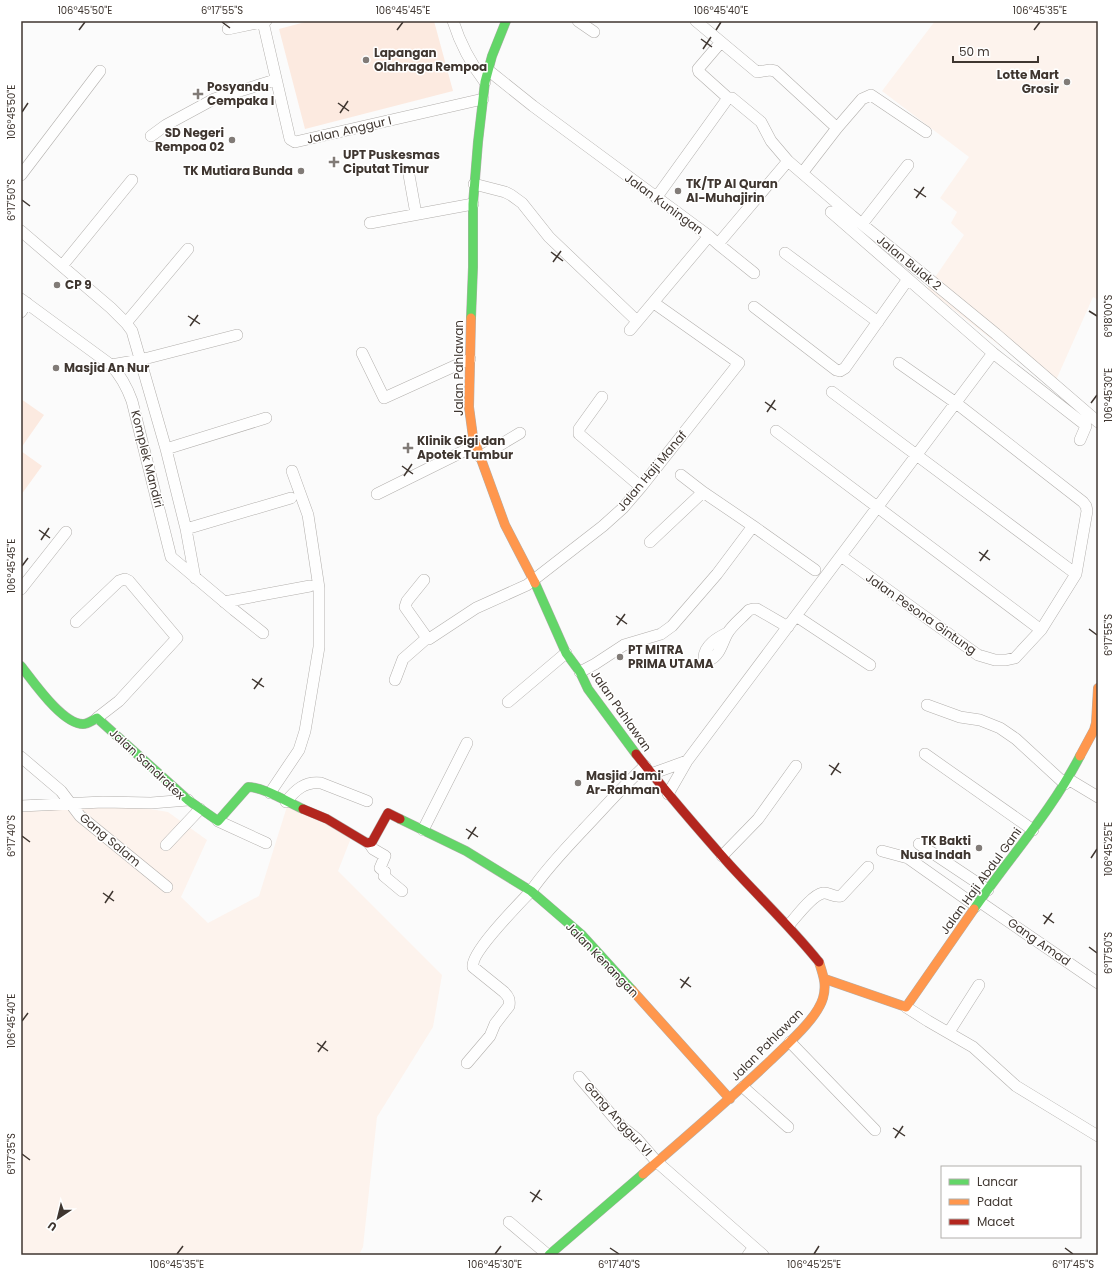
<svg xmlns="http://www.w3.org/2000/svg" width="1119" height="1276" font-family="Poppins,sans-serif">
<style>
.built{fill:#fdf3ed}
.green{fill:#fceae0}
.lines{fill:none;stroke-linecap:round;stroke-linejoin:round}
.street-casing{stroke:#b2afac;stroke-width:12}
.fast-casing{stroke:#b2afac;stroke-width:10}
.slow-casing{stroke:#b2afac;stroke-width:10}
.jam-casing{stroke:#b2afac;stroke-width:10}
.street{stroke:#fefefe;stroke-width:11}
.fast{stroke:#63d668;stroke-width:9}
.slow{stroke:#ff974d;stroke-width:9}
.jam{stroke:#b3261e;stroke-width:9}
.ticks{fill:none;stroke:#3f3630;stroke-width:1.5}
.poi-dot{fill:#817b77;stroke:#fff;stroke-width:1.5}
.labels{text-anchor:middle;stroke-width:3;stroke-linejoin:round;paint-order:stroke}
.poi-label{font-size:12px;font-weight:bold;fill:#3f3630;stroke:#fff;text-anchor:start}
.street-label{font-size:12px;fill:#3f3630;stroke:#fff}
.neatline{fill:none;stroke:#3f3630;stroke-width:1.5}
.ticks-label{font-size:10px;text-anchor:middle;fill:#3f3630}
</style>
<rect width="100%" height="100%" fill="#fbfbfb"/>
<path class="built" d="M935,21H1098V300L1093,297L1053,387L927,289L964,235L951,223L957,212L940,198L969,157L882,91Z
M289,800L351,838L338,871L442,975L433,1027L377,1117L363,1247L359,1255H21V809L109,802L168,812L207,840L181,897L208,923L259,896Z"/>
<path class="green" d="M309,21H434L453,91L305,129L279,29Z
M21,399L44,415L21,448Z
M21,451L42,466L21,495Z"/>
<g class="lines">
<g class="street-casing">
<path id="street" d="M453,21C460,43 471,64 485,82
M578,21L594,32
M696,21L757,72L770,70L775,71L837,128
M263,22L290,139L295,142L483,99
M228,29L266,21
M721,42L698,69L699,72L728,98H732L761,122L771,141L788,161L852,216L996,334L1098,422
M488,70L533,106L709,236L630,330
M151,136L166,125L214,99L275,80
M803,172L837,128L862,99L871,95L926,132
M21,175L100,71
M409,175L416,214
M474,184L505,192L511,195L522,203L549,237L637,321
M656,198L728,98
M370,223L473,204
M862,224L908,165
M21,231L111,308L126,323L132,331L166,449L186,529L195,578
M709,236L718,244L788,161
M718,244L754,273
M785,253L878,322
M62,266L132,180
M908,279L993,353L1084,424L1086,426L1080,440
M21,299L111,365C121,376 127,387 132,401L171,557L234,610L263,633
M754,307L836,370L840,371L845,368L908,279L831,212
M21,312L27,303
M126,323L188,249
M362,353L384,398L470,359
M111,365L140,360L237,335
M832,392L1076,574
M602,397L579,429V434L641,487
M776,431L1041,630
M166,449L266,418
M480,457L520,433
M681,475L703,492
M377,494L476,445
M186,529L291,498
M650,542L703,492L753,526
M841,556L978,655L995,660H1006L1015,658L1041,630L1076,574L1087,511L1086,506L1083,502L956,403L899,363
M424,580L407,601L405,607L427,638L429,639L476,608L527,585L603,526L623,508L641,487L739,363L654,303
M21,589L66,532
M224,602L310,586
M796,616L870,665
M76,622L119,581L125,579L129,581L177,638L119,701L97,718
M727,633C717,638 705,645 704,657L709,660C720,656 722,643 727,634C732,625 742,618 749,610L753,609H757L788,627
M580,672L595,664L624,645L661,634L672,626L717,574L753,526L815,570
M395,680L403,659L427,638
M508,702L566,653
M927,705L960,717L980,720L1000,728L1016,739L1065,784
M925,754L1033,830
M21,757L61,791L80,816L167,887
M651,774L687,761
M1068,779L1098,797
M270,793L299,750L305,731L319,647V588L308,515L292,471
M668,794L687,761L993,353
M286,802C295,790 305,781 321,783L367,801
M21,806L103,802L151,803L188,800
M218,821L266,843
M423,830L467,743
M369,843L373,849L385,856L380,868L385,872L384,876L402,891
M919,844L988,890
M166,845L200,809
M882,851L908,858L976,906
M722,856L758,819L796,766
M980,902L1098,983
M789,925C796,917 812,895 823,893C829,892 834,898 841,896L868,867
M906,1007L928,1021L973,1047L1016,1086L1098,1136
M949,1032L979,985
M790,1042L875,1130
M467,1063L490,1036L495,1024L509,1006C510,1000 509,997 504,992L473,967C470,953 520,903 531,891C546,869 565,849 583,830C604,808 623,786 645,766
M579,1077L621,1126L637,1139L657,1162L763,1255
M743,1087L788,1127
M509,1222L548,1255
M748,1255L754,1247"/>
</g>
<g class="fast-casing">
<path id="fast" d="M471,318L473,267V204L478,142L485,82L492,56L506,21
M535,583L566,653L580,672L588,689L636,754
M21,666C33,681 62,724 83,724C88,724 93,720 97,718L188,800L218,821L248,787C264,787 287,802 303,809
M400,819L466,851L531,891L582,935L632,990
M974,909C1009,858 1051,812 1080,756
M549,1255L643,1174"/>
</g>
<g class="slow-casing">
<path id="slow" d="M471,318L469,407L473,437L505,525L535,583
M1080,756L1094,730L1096,723L1098,688
M825,979L906,1007L974,909
M632,990L730,1099
M643,1174C686,1137 729,1100 771,1060C786,1045 817,1019 823,998C827,984 823,975 819,962"/>
</g>
<g class="jam-casing">
<path id="jam" d="M636,754C666,792 697,828 729,864C759,897 791,927 819,962
M303,809L327,819L367,843L372,842L388,813L400,819"/>
</g>
<use href="#street" class="street"/>
<use href="#fast" class="fast"/>
<use href="#slow" class="slow"/>
<use href="#jam" class="jam"/>
</g>
<path class="ticks" d="M222,22L230,28M79,30L85,22M397,30L403,22M716,30L721,22M1034,30L1040,22M701,39L712,47M703,49L711,37M338,103L349,111M22,112L28,103M340,113L348,101M914,189L926,197M916,198L924,187M22,200L30,206M551,252L563,261M553,262L561,251M1089,311L1097,316M188,316L200,324M190,326L198,315M765,402L776,410M1091,403L1097,395M767,412L775,400M402,466L413,474M404,476L412,464M39,530L50,538M41,540L49,528M979,552L990,560M980,561L988,550M22,566L28,558M616,616L627,624M617,625L625,614M1089,629L1097,635M252,679L264,687M254,689L262,678M829,765L841,773M831,775L839,763M466,829L478,837M22,836L30,842M468,839L476,827M1091,858L1097,849M103,893L114,901M105,903L113,891M1043,915L1054,923M1044,924L1052,913M1089,947L1097,953M680,979L691,987M681,988L689,977M22,1021L28,1013M317,1043L328,1051M318,1052L326,1041M893,1128L905,1136M895,1138L903,1126M22,1154L30,1160M530,1192L542,1200M532,1202L540,1190M610,1248L619,1254M1065,1248L1073,1254M177,1254L183,1246M495,1254L501,1246M814,1254L819,1246"/>
<g class="poi-dot">
<circle cx="366" cy="60" r="4"/>
<circle cx="1067" cy="82" r="4"/>
<path d="M196 88h4v4h4v4h-4v4h-4v-4h-4v-4h4z"/>
<circle cx="232" cy="140" r="4"/>
<path d="M332 156h4v4h4v4h-4v4h-4v-4h-4v-4h4z"/>
<circle cx="301" cy="171" r="4"/>
<circle cx="678" cy="191" r="4"/>
<circle cx="57" cy="285" r="4"/>
<circle cx="56" cy="368" r="4"/>
<path d="M406 442h4v4h4v4h-4v4h-4v-4h-4v-4h4z"/>
<circle cx="620" cy="657" r="4"/>
<circle cx="578" cy="783" r="4"/>
<circle cx="979" cy="848" r="4"/>
</g>
<g class="labels">
<g class="poi-label">
<text x="374" y="57">Lapangan<tspan x="374" dy="14">Olahraga Rempoa</tspan></text>
<text x="1059" y="79" text-anchor="end">Lotte Mart<tspan x="1059" dy="14">Grosir</tspan></text>
<text x="207" y="91">Posyandu<tspan x="207" dy="14">Cempaka I</tspan></text>
<text x="224" y="137" text-anchor="end">SD Negeri<tspan x="224" dy="14">Rempoa 02</tspan></text>
<text x="343" y="159">UPT Puskesmas<tspan x="343" dy="14">Ciputat Timur</tspan></text>
<text x="293" y="175" text-anchor="end">TK Mutiara Bunda</text>
<text x="686" y="188">TK/TP Al Quran<tspan x="686" dy="14">Al-Muhajirin</tspan></text>
<text x="65" y="289">CP 9</text>
<text x="64" y="372">Masjid An Nur</text>
<text x="417" y="445">Klinik Gigi dan<tspan x="417" dy="14">Apotek Tumbur</tspan></text>
<text x="628" y="654">PT MITRA<tspan x="628" dy="14">PRIMA UTAMA</tspan></text>
<text x="586" y="780">Masjid Jami'<tspan x="586" dy="14">Ar-Rahman</tspan></text>
<text x="971" y="845" text-anchor="end">TK Bakti<tspan x="971" dy="14">Nusa Indah</tspan></text>
</g>
<g class="street-label">
<text transform="translate(349 130) rotate(-13)" y="4">Jalan Anggur I</text>
<text transform="translate(664 204) rotate(36)" y="4">Jalan Kuningan</text>
<text transform="translate(909 263) rotate(39)" y="4">Jalan Bulak 2</text>
<text transform="translate(459 368) rotate(-90)" y="4">Jalan Pahlawan</text>
<text transform="translate(147 459) rotate(76)" y="4">Komplek Mandiri</text>
<text transform="translate(652 471) rotate(-50)" y="4">Jalan Haji Manaf</text>
<text transform="translate(921 614) rotate(35)" y="4">Jalan Pesona Gintung</text>
<text transform="translate(621 711) rotate(55)" y="4">Jalan Pahlawan</text>
<text transform="translate(147 764) rotate(43)" y="4">Jalan Sandratex</text>
<text transform="translate(110 840) rotate(40)" y="4">Gang Salam</text>
<text transform="translate(981 881) rotate(-54)" y="4">Jalan Haji Abdul Gani</text>
<text transform="translate(1039 942) rotate(35)" y="4">Gang Amad</text>
<text transform="translate(602 960) rotate(46)" y="4">Jalan Kenangan</text>
<text transform="translate(767 1045) rotate(-45)" y="4">Jalan Pahlawan</text>
<text transform="translate(618 1119) rotate(48)" y="4">Gang Anggur VI</text>
</g>
</g>
<rect width="1119" height="1276" fill="none" stroke="#ffffff" stroke-width="44"/>
<rect x="941" y="1166" width="140" height="72" fill="#ffffff" stroke="#b2afac"/>
<rect x="949" y="1179" width="20" height="6" fill="#63d668" stroke="#b2afac"/>
<text x="977" y="1186" font-size="12" fill="#3f3630">Lancar</text>
<rect x="949" y="1199" width="20" height="6" fill="#ff974d" stroke="#b2afac"/>
<text x="977" y="1206" font-size="12" fill="#3f3630">Padat</text>
<rect x="949" y="1219" width="20" height="6" fill="#b3261e" stroke="#b2afac"/>
<text x="977" y="1226" font-size="12" fill="#3f3630">Macet</text>
<g transform="translate(58 1218) rotate(215)" stroke="#ffffff" stroke-width="3" paint-order="stroke">
<path d="M0-3L7 15L0 10L-7 15Z" fill="#3f3630"/>
<text y="-6" font-size="11" font-weight="bold" text-anchor="middle" fill="#3f3630">U</text>
</g>
<path d="M953 56v6h85v-6" fill="none" stroke="#3f3630" stroke-width="2"/>
<text x="959" y="56" font-size="12" fill="#3f3630" stroke="#ffffff" stroke-width="3" paint-order="stroke">50 m</text>
<rect x="22" y="22" width="1075" height="1232" class="neatline"/>
<g class="ticks-label">
<text x="85" y="14">106°45'50"E</text>
<text x="222" y="14">6°17'55"S</text>
<text x="403" y="14">106°45'45"E</text>
<text x="721" y="14">106°45'40"E</text>
<text x="1040" y="14">106°45'35"E</text>
<text transform="translate(11 112) rotate(-90)" y="4">106°45'50"E</text>
<text transform="translate(11 200) rotate(-90)" y="4">6°17'50"S</text>
<text transform="translate(1108 316) rotate(-90)" y="4">6°18'00"S</text>
<text transform="translate(1108 395) rotate(-90)" y="4">106°45'30"E</text>
<text transform="translate(11 566) rotate(-90)" y="4">106°45'45"E</text>
<text transform="translate(1108 635) rotate(-90)" y="4">6°17'55"S</text>
<text transform="translate(11 836) rotate(-90)" y="4">6°17'40"S</text>
<text transform="translate(1108 849) rotate(-90)" y="4">106°45'25"E</text>
<text transform="translate(1108 953) rotate(-90)" y="4">6°17'50"S</text>
<text transform="translate(11 1021) rotate(-90)" y="4">106°45'40"E</text>
<text transform="translate(11 1154) rotate(-90)" y="4">6°17'35"S</text>
<text x="177" y="1268">106°45'35"E</text>
<text x="495" y="1268">106°45'30"E</text>
<text x="619" y="1268">6°17'40"S</text>
<text x="814" y="1268">106°45'25"E</text>
<text x="1073" y="1268">6°17'45"S</text>
</g>
</svg>
